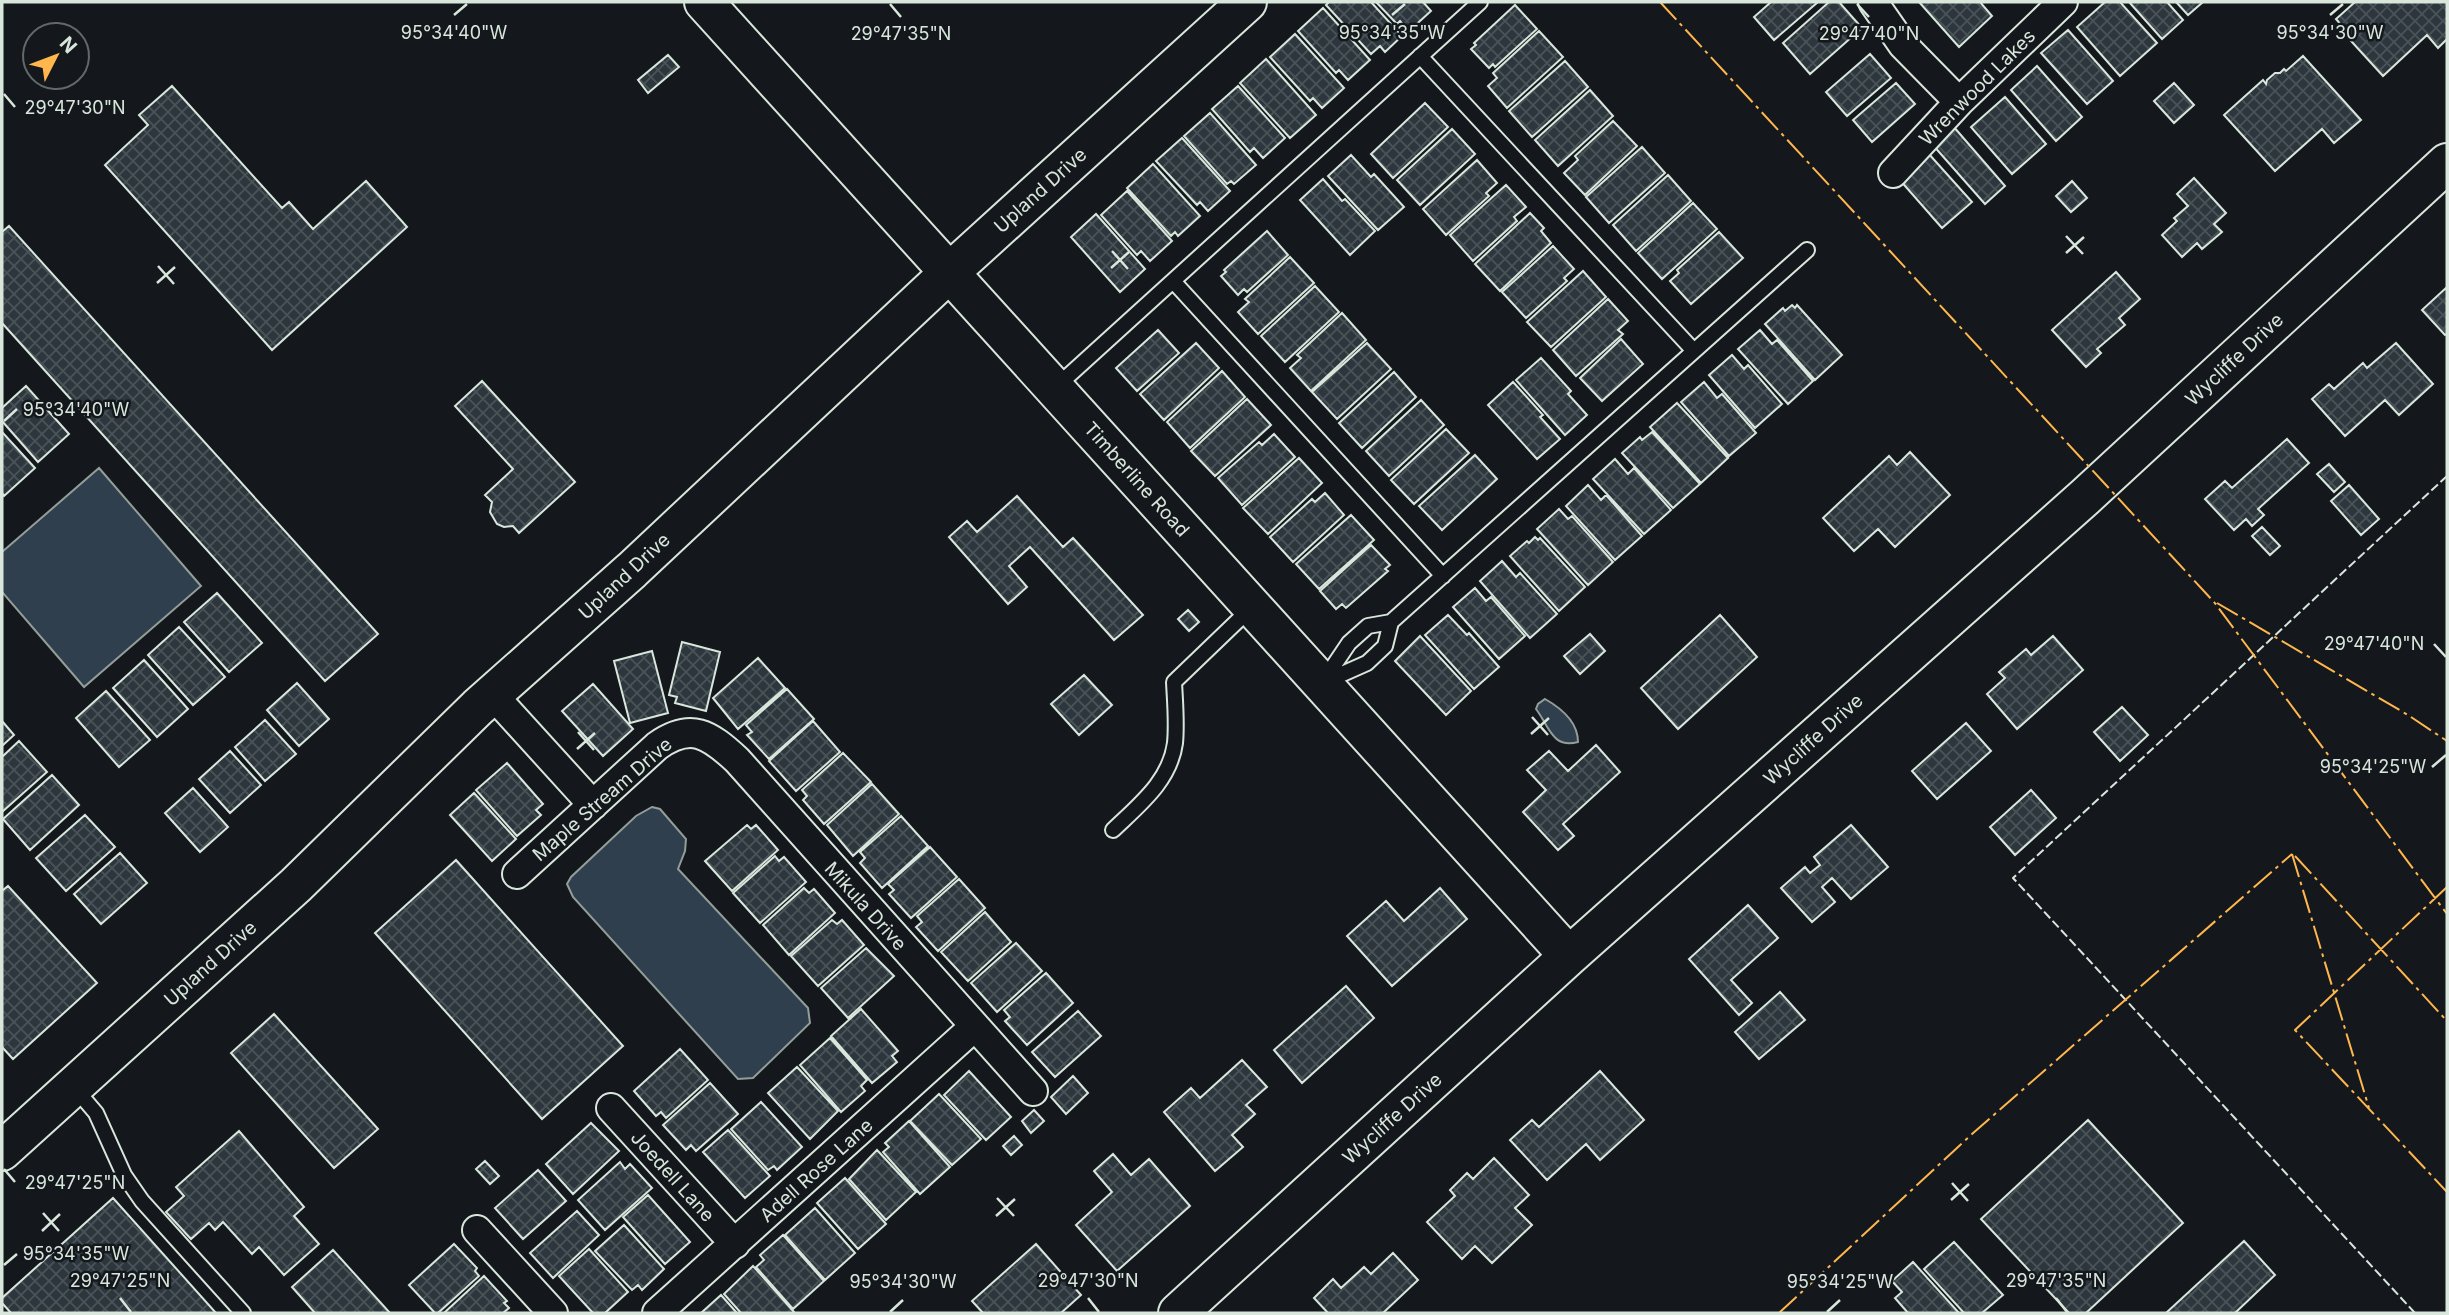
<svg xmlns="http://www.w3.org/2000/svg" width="2449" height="1315" font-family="Inter,sans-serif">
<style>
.water{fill:#2f3f4d;stroke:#939e99;stroke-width:2}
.building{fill:url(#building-cross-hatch);stroke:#d8e6dc;stroke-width:2}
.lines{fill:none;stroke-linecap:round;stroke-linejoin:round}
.lane-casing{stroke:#d8e6dc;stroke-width:18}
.street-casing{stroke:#d8e6dc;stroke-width:32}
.secondary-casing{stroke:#d8e6dc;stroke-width:42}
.lane{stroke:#14181c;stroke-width:14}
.street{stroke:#14181c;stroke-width:28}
.secondary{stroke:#14181c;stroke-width:38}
.fence{stroke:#d8e6dc;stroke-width:2;stroke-dasharray:9 3.5;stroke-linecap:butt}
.power{stroke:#ffb74d;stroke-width:2;stroke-dasharray:24 5 3.5 5;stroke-linecap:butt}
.ticks{fill:none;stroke:#d8e6dc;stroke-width:2.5}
.labels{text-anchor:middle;stroke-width:5;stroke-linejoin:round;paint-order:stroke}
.street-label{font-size:19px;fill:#d8e6dc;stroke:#14181c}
.ticks-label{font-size:18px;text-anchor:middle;fill:#d8e6dc;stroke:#14181c;stroke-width:5;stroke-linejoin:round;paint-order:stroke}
</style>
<defs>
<pattern id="building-cross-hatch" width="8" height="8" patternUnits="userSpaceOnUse" patternTransform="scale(1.75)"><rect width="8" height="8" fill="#2c363c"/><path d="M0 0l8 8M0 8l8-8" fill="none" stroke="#4a5358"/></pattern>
</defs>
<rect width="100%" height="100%" fill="#14181c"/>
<path class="water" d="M99,468L201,586L84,687L2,592V552Z
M1545,699C1561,708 1578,722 1578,742C1552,749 1549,726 1536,709L1538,704Z
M652,807L660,809L686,839L685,851L678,869L808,1008L810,1023L753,1078L738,1079L573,897L567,884L571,877L636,816Z"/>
<path class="building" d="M1329,2H1371L1402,36L1385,52L1380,46L1371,54L1326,5Z
M1376,2H1423L1431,11L1409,31L1400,21L1397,24Z
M1771,2H1818L1774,40L1754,17Z
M1829,2H1839L1862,28L1810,74L1783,43Z
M1919,2H1980L1992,16L1959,47Z
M2105,2H2120L2157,43L2120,76L2077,27Z
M2129,2H2167L2183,20L2162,39Z
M2176,2H2203L2188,15Z
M2355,2H2447V39L2438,48L2427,35L2383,76L2340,29L2343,27L2336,19Z
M1515,5L1537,29L1495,67L1493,64L1489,68L1471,49L1476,45L1474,43Z
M1323,8L1370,60L1348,80L1339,70L1336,73L1298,31Z
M2068,30L2113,81L2087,104L2041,53Z
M1539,31L1563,57L1507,108L1488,86L1497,78L1493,73Z
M1295,34L1344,88L1322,108L1313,98L1310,101L1270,57Z
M1870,54L1891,78L1847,116L1826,92Z
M668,55L679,67L648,93L638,80Z
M2303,56L2361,120L2334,143L2322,129L2275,171L2224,115L2263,80L2266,84L2267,80L2275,73H2280L2284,69L2286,71Z
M1266,59L1316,115L1290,138L1240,83Z
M1565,61L1588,87L1532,137L1509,111Z
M2037,66L2082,117L2056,141L2011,90Z
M1896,83L1915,104L1872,142L1853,120Z
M2174,83L2194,105L2174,123L2154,101Z
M172,86L282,208L289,202L313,229L366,181L407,227L272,350L105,165L148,125L139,115Z
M1238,86L1285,138L1263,158L1254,148L1250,152L1212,109Z
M1590,90L1613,116L1558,166L1535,140Z
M2005,97L2046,144L2012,174L1971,127Z
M1425,103L1448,127L1393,178L1371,154Z
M1210,113L1256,165L1234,184L1231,181L1227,184L1184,136Z
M1613,121L1637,146L1585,195L1564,173L1578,160L1575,156Z
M1953,126L2005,186L1985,204L1932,144Z
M1452,129L1475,154L1420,205L1397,180Z
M1182,138L1230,191L1208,211L1200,202L1197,205L1156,161Z
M1642,147L1665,173L1609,223L1586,197Z
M1928,153L1972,202L1942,228L1899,179Z
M1351,155L1371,177L1374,174L1404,207L1378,230L1328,176Z
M1477,160L1497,183L1486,193L1489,196L1446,235L1423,209Z
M1153,164L1200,216L1178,236L1175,232L1171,236L1127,188Z
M1668,175L1691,201L1636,251L1613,225Z
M2194,178L2226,213L2214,224L2222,232L2202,249L2197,243L2182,257L2162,235L2177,221L2174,218L2188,206L2177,194Z
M1323,179L1342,201L1345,199L1375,231L1350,255L1300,200Z
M2072,181L2087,198L2071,212L2056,196Z
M1506,185L1526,207L1514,217L1517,221L1473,261L1450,235Z
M1127,191L1172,241L1150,261L1141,251L1137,255L1101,215Z
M1693,203L1717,229L1662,279L1638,253Z
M1530,213L1544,228L1541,231L1551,243L1500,291L1475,264Z
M1096,214L1145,269L1120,292L1071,237Z
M9,226L378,634L325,681L2,323V232Z
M1267,231L1288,255L1247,292L1244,289L1238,295L1221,276L1226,272L1224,270Z
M1719,232L1743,258L1691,304L1670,281L1679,273L1677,270Z
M1553,246L1574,269L1564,278L1567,281L1526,318L1502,292Z
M1290,257L1314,283L1258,334L1238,312L1249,302L1245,299Z
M1583,271L1606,297L1551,347L1527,322Z
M2116,272L2140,299L2119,318L2125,325L2097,349L2101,353L2086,367L2052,330Z
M1315,286L1339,312L1285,362L1261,336Z
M2447,287V334L2445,335L2422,310Z
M1608,299L1628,321L1618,330L1623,334L1576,376L1553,350Z
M1792,305L1795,308L1797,305L1842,355L1815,380L1765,324L1783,308L1785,311Z
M1342,313L1366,340L1311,391L1290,368L1301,358L1297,355Z
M1158,330L1179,353L1137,391L1116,368Z
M1760,330L1772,344L1777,340L1813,381L1788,404L1738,349Z
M1621,339L1643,364L1602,401L1580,378Z
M1196,343L1219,368L1164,420L1140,394Z
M1367,343L1391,369L1337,419L1312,392Z
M2396,343L2433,384L2399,415L2385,400L2345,436L2312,399L2329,384L2334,389L2363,363L2367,368Z
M1732,355L1744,369L1748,365L1782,404L1755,428L1709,375Z
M1541,358L1571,391L1568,394L1587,415L1565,435L1516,380Z
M1222,371L1245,397L1190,448L1167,422Z
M1394,372L1416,397L1362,448L1339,423Z
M482,381L575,482L519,533L513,526L504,527L497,524L490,512L492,502L485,495L513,469L455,406Z
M1513,382L1543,415L1540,417L1560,439L1537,459L1488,405Z
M1704,382L1717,398L1722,394L1756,433L1729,456L1681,402Z
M26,386L69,434L38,462L2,421V408Z
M1247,399L1271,425L1215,476L1191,451Z
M1421,400L1444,425L1389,476L1366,451Z
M1677,403L1728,458L1701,483L1650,427Z
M1446,429L1469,453L1414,504L1391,480Z
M2,432L35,468L4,496L2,493Z
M1652,432L1700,484L1673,508L1622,453L1640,437L1642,440Z
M1274,434L1295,457L1242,505L1218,478L1259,442L1262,445Z
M2287,439L2309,463L2258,509L2264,515L2252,526L2246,519L2234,530L2205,499L2225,481L2232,488Z
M1910,452L1950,495L1895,547L1878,529L1854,551L1823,518L1889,456L1897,465Z
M1475,455L1497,479L1442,530L1419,506Z
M1299,458L1322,483L1268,534L1243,508Z
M1615,459L1628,474L1634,468L1671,510L1644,534L1593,479Z
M2329,464L2345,482L2334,492L2317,474Z
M1588,485L1601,500L1606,495L1642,536L1615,560L1566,506Z
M2349,485L2379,519L2361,535L2331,501Z
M1325,493L1344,515L1293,562L1270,537L1312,499L1315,502Z
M1017,496L1063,547L1073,538L1143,615L1114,640L1030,547L1009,566L1027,587L1008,604L949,537L967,521L977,532Z
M1559,509L1568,519L1572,516L1613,562L1588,585L1537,529Z
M1351,515L1374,540L1319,589L1296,564Z
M2262,527L2280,546L2270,555L2252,536Z
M1535,537L1538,540L1540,538L1585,587L1559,611L1510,556L1527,541L1529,543Z
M1371,545L1390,565L1385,569L1388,571L1346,608L1342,604L1336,609L1320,591Z
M1502,561L1516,577L1520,573L1557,614L1530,638L1480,581Z
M1475,588L1486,601L1491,597L1525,636L1499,659L1453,607Z
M217,593L262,643L229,672L184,622Z
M1188,610L1199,622L1189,631L1178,619Z
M1448,615L1467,635L1469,633L1499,667L1474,689L1425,635Z
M1720,615L1757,657L1678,729L1641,688Z
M179,627L225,677L193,705L148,655Z
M1590,634L1605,651L1580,674L1564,656Z
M1420,636L1471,691L1446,715L1395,661Z
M2053,636L2083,670L2017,729L1987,694L2005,678L1999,672L2026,649L2031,655Z
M682,642L720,652L706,711L675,703L677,697L669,695Z
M652,651L668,713L630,723L614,661Z
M758,658L785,688L738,729L713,698Z
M144,660L188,709L157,737L113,688Z
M1084,675L1112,705L1079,735L1051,704Z
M297,683L329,719L299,746L267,710Z
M593,684L633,729L603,756L562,711Z
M787,689L814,719L769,759L747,735L752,732L746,725Z
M106,691L150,740L119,767L76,718Z
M2122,707L2148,735L2120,761L2094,732Z
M265,720L296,754L265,781L235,747Z
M2,721L14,735L2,746Z
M813,721L840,752L796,791L769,761Z
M1966,723L1991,751L1937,799L1912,771Z
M19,741L47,772L2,812V757Z
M1596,745L1620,772L1563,824L1574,836L1558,850L1523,812L1546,790L1527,770L1549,751L1568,771Z
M230,751L261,785L230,813L199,779Z
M843,753L871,782L824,824L803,800L807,796L802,790Z
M507,763L543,804L536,810L541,815L517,836L476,790Z
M52,775L79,805L30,850L3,819Z
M872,784L899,814L853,856L827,825Z
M193,788L228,827L200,852L165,813Z
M2031,790L2056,818L2015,855L1990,827Z
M474,793L516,839L492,861L450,815Z
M85,815L115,847L66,891L36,858Z
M901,816L928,846L882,888L860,863L865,858L860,852Z
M747,825L751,829L756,825L778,850L732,891L705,861Z
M1851,825L1888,867L1851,899L1832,878L1822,887L1835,902L1812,922L1781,888L1805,867L1810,873L1820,865L1814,857Z
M930,847L957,877L911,918L889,894L894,890L888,884Z
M120,853L147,883L101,924L74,894Z
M775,856L779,861L784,857L806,882L760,923L733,893Z
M456,860L623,1046L542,1119L375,933Z
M959,879L985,908L938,951L916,927L922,922L917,916Z
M8,886L97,983L13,1059L2,1047V891Z
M804,888L809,893L814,889L835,913L789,955L763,925Z
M1440,888L1467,919L1392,986L1347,936L1386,901L1404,921Z
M1748,905L1778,938L1731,980L1752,1003L1739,1015L1689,959Z
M985,912L1011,942L968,981L941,952Z
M832,920L837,924L842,920L864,945L818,986L791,956Z
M1016,943L1042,971L997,1012L971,983Z
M866,948L894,976L848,1018L821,988Z
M1046,973L1073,1003L1027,1045L1005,1021L1010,1017L1004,1010Z
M1346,986L1374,1018L1302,1083L1274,1050Z
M1780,992L1805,1020L1759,1059L1735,1032Z
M861,1009L898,1051L892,1056L897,1062L872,1083L831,1036Z
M1078,1011L1101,1036L1055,1077L1032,1052Z
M274,1014L378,1129L334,1168L231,1053Z
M830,1038L867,1080L861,1086L865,1091L841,1112L800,1065Z
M680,1049L708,1080L666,1118L661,1112L656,1116L634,1091Z
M1242,1060L1267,1087L1246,1105L1255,1114L1232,1135L1243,1147L1215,1171L1164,1112L1191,1088L1200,1098Z
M797,1067L838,1111L810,1139L768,1093Z
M969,1071L1011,1117L986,1140L944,1095Z
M1600,1071L1644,1120L1600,1160L1586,1144L1547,1180L1510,1140L1532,1120L1539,1127Z
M1073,1076L1088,1093L1066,1114L1051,1097Z
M710,1083L738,1114L696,1151L691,1145L686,1150L663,1125Z
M939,1094L981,1139L952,1165L910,1121Z
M761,1102L802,1147L777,1170L774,1166L768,1170L731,1129Z
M1034,1110L1044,1121L1031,1133L1022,1121Z
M2088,1120L2183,1223L2086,1313H2069L1981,1219Z
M909,1121L950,1167L920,1194L883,1152L889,1147L885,1143Z
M591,1123L619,1151L573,1194L546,1164Z
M728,1130L770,1176L745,1198L703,1152Z
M239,1131L304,1207L294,1216L319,1244L284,1275L259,1247L252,1254L223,1222L215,1230L209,1223L191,1239L166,1212L184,1196L176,1187Z
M1014,1136L1022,1145L1011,1155L1003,1146Z
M877,1150L916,1192L886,1220L849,1179Z
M1113,1154L1131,1175L1149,1159L1190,1206L1117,1271L1076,1225L1112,1192L1094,1171Z
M1494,1158L1529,1195L1515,1208L1532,1225L1492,1263L1475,1246L1462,1259L1427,1222L1455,1196L1450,1190L1467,1173L1473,1179Z
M485,1161L499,1176L490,1184L476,1169Z
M620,1162L625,1169L630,1164L652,1188L605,1230L578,1200Z
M538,1170L566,1201L523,1239L495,1208Z
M845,1178L886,1224L858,1249L817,1203Z
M648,1195L690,1242L665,1264L623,1217Z
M113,1198L216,1313H11L2,1303V1298Z
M815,1208L855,1253L825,1280L785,1235Z
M577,1211L599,1235L553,1278L530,1253Z
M624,1225L664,1269L642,1290L638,1285L632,1290L595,1251Z
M783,1235L824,1281L793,1309L756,1267L764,1260L760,1255Z
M2244,1241L2275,1275L2235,1313H2166Z
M1954,1242L2003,1295L1982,1313H1964L1924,1269Z
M454,1244L477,1268L475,1271L479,1276L438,1313H435L409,1285Z
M1036,1244L1081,1295L1061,1313H983L972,1301Z
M589,1249L628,1292L605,1313H593L559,1276Z
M333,1250L390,1313H315L292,1287Z
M1393,1253L1418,1280L1383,1313H1328L1314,1298L1333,1279L1341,1288L1364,1267L1371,1274Z
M1913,1262L1959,1313H1908L1895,1298L1902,1292L1892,1281Z
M753,1266L794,1312L792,1313H741L724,1294Z
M484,1276L507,1301L504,1303L509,1308L503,1313H444Z
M721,1295L737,1313H701Z"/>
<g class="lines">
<g class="lane-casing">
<path id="lane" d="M1420,56L1694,351
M1173,281L1443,576
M1056,387L1480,2
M1391,622L1807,250
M1391,622L1385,646L1367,663L1322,683L1349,643L1368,626Z
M1113,830C1139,805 1170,781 1175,743C1177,723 1175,702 1174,682L1251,608
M73,1086L96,1113L124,1175L142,1201L243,1313"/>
</g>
<g class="street-casing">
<path id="street" d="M1873,2L1903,45L1959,102
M1893,173L1959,102L2063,2
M493,695L593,805
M517,874L657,746C691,722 709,734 737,760L1033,1091
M611,1108L735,1244
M477,1230L553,1313
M657,1313L974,1027"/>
</g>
<g class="secondary-casing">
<path id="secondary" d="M704,2L1569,956
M2,1151L296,885L478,707L632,570L950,272L1247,2
M1178,1313L1569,956L2085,497L2447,163"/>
</g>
<use href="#lane" class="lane"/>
<use href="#street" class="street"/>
<use href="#secondary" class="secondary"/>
<path class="fence" d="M2415,1313L2013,878L2447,476"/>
<path class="power" d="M1660,2L2214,602L2447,914
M2217,603L2408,715L2447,741
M2292,854L2369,1108
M2295,856L2447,1021
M2447,887L2295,1030L2447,1192
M1779,1313L1972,1134L2292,854"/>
</g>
<path class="ticks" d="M890,4L901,17M1857,4L1869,17M454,15L467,4M1392,15L1405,4M2330,15L2343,4M4,94L15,107M2066,236L2083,254M1112,251L1128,269M2066,253L2084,237M158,266L174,284M1111,268L1129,252M157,283L175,267M4,421L17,409M2434,644L2446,657M1532,717L1548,735M578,732L594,750M1531,734L1549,718M577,749L595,733M2432,767L2446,755M4,1169L15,1182M1952,1183L1968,1201M997,1198L1014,1216M1951,1200L1969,1184M43,1213L59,1231M996,1216L1015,1199M42,1231L60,1214M4,1265L17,1254M120,1298L131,1312M1088,1298L1099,1312M2056,1298L2067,1312M890,1312L903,1300M1827,1312L1840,1300"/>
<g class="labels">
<g class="street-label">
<text transform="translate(1977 87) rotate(-45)" y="7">Wrenwood Lakes</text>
<text transform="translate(1040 190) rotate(-42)" y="7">Upland Drive</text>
<text transform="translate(2234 359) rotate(-43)" y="7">Wycliffe Drive</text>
<text transform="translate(1137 479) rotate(48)" y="7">Timberline Road</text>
<text transform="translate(624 576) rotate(-43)" y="7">Upland Drive</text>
<text transform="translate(1813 739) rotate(-42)" y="7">Wycliffe Drive</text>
<text transform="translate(602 799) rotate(-41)" y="7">Maple Stream Drive</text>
<text transform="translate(866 906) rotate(48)" y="7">Mikula Drive</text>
<text transform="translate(210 963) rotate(-42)" y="7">Upland Drive</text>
<text transform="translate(1392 1118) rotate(-42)" y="7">Wycliffe Drive</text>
<text transform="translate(816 1170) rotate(-42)" y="7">Adell Rose Lane</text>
<text transform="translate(673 1176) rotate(48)" y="7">Joedell Lane</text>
</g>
</g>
<g class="ticks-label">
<text x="2330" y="39">95°34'30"W</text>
<text x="454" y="39">95°34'40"W</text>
<text x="1392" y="39">95°34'35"W</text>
<text x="901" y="40">29°47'35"N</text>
<text x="1869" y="40">29°47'40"N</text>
<text x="75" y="114">29°47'30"N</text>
<text x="76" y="416">95°34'40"W</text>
<text x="2374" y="650">29°47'40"N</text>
<text x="2373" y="773">95°34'25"W</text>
<text x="75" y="1189">29°47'25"N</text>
<text x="76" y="1260">95°34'35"W</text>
<text x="120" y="1287">29°47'25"N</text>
<text x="1088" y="1287">29°47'30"N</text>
<text x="2056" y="1287">29°47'35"N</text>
<text x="903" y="1288">95°34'30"W</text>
<text x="1840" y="1288">95°34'25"W</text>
</g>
<rect width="2449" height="1315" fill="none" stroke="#d8e6dc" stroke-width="7"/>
<g transform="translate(56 56) rotate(48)"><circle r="33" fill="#14181c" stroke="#626a69" stroke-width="2"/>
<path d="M0-5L12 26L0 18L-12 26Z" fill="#ffb74d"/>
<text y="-10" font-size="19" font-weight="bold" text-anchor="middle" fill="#d8e6dc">N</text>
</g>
</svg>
